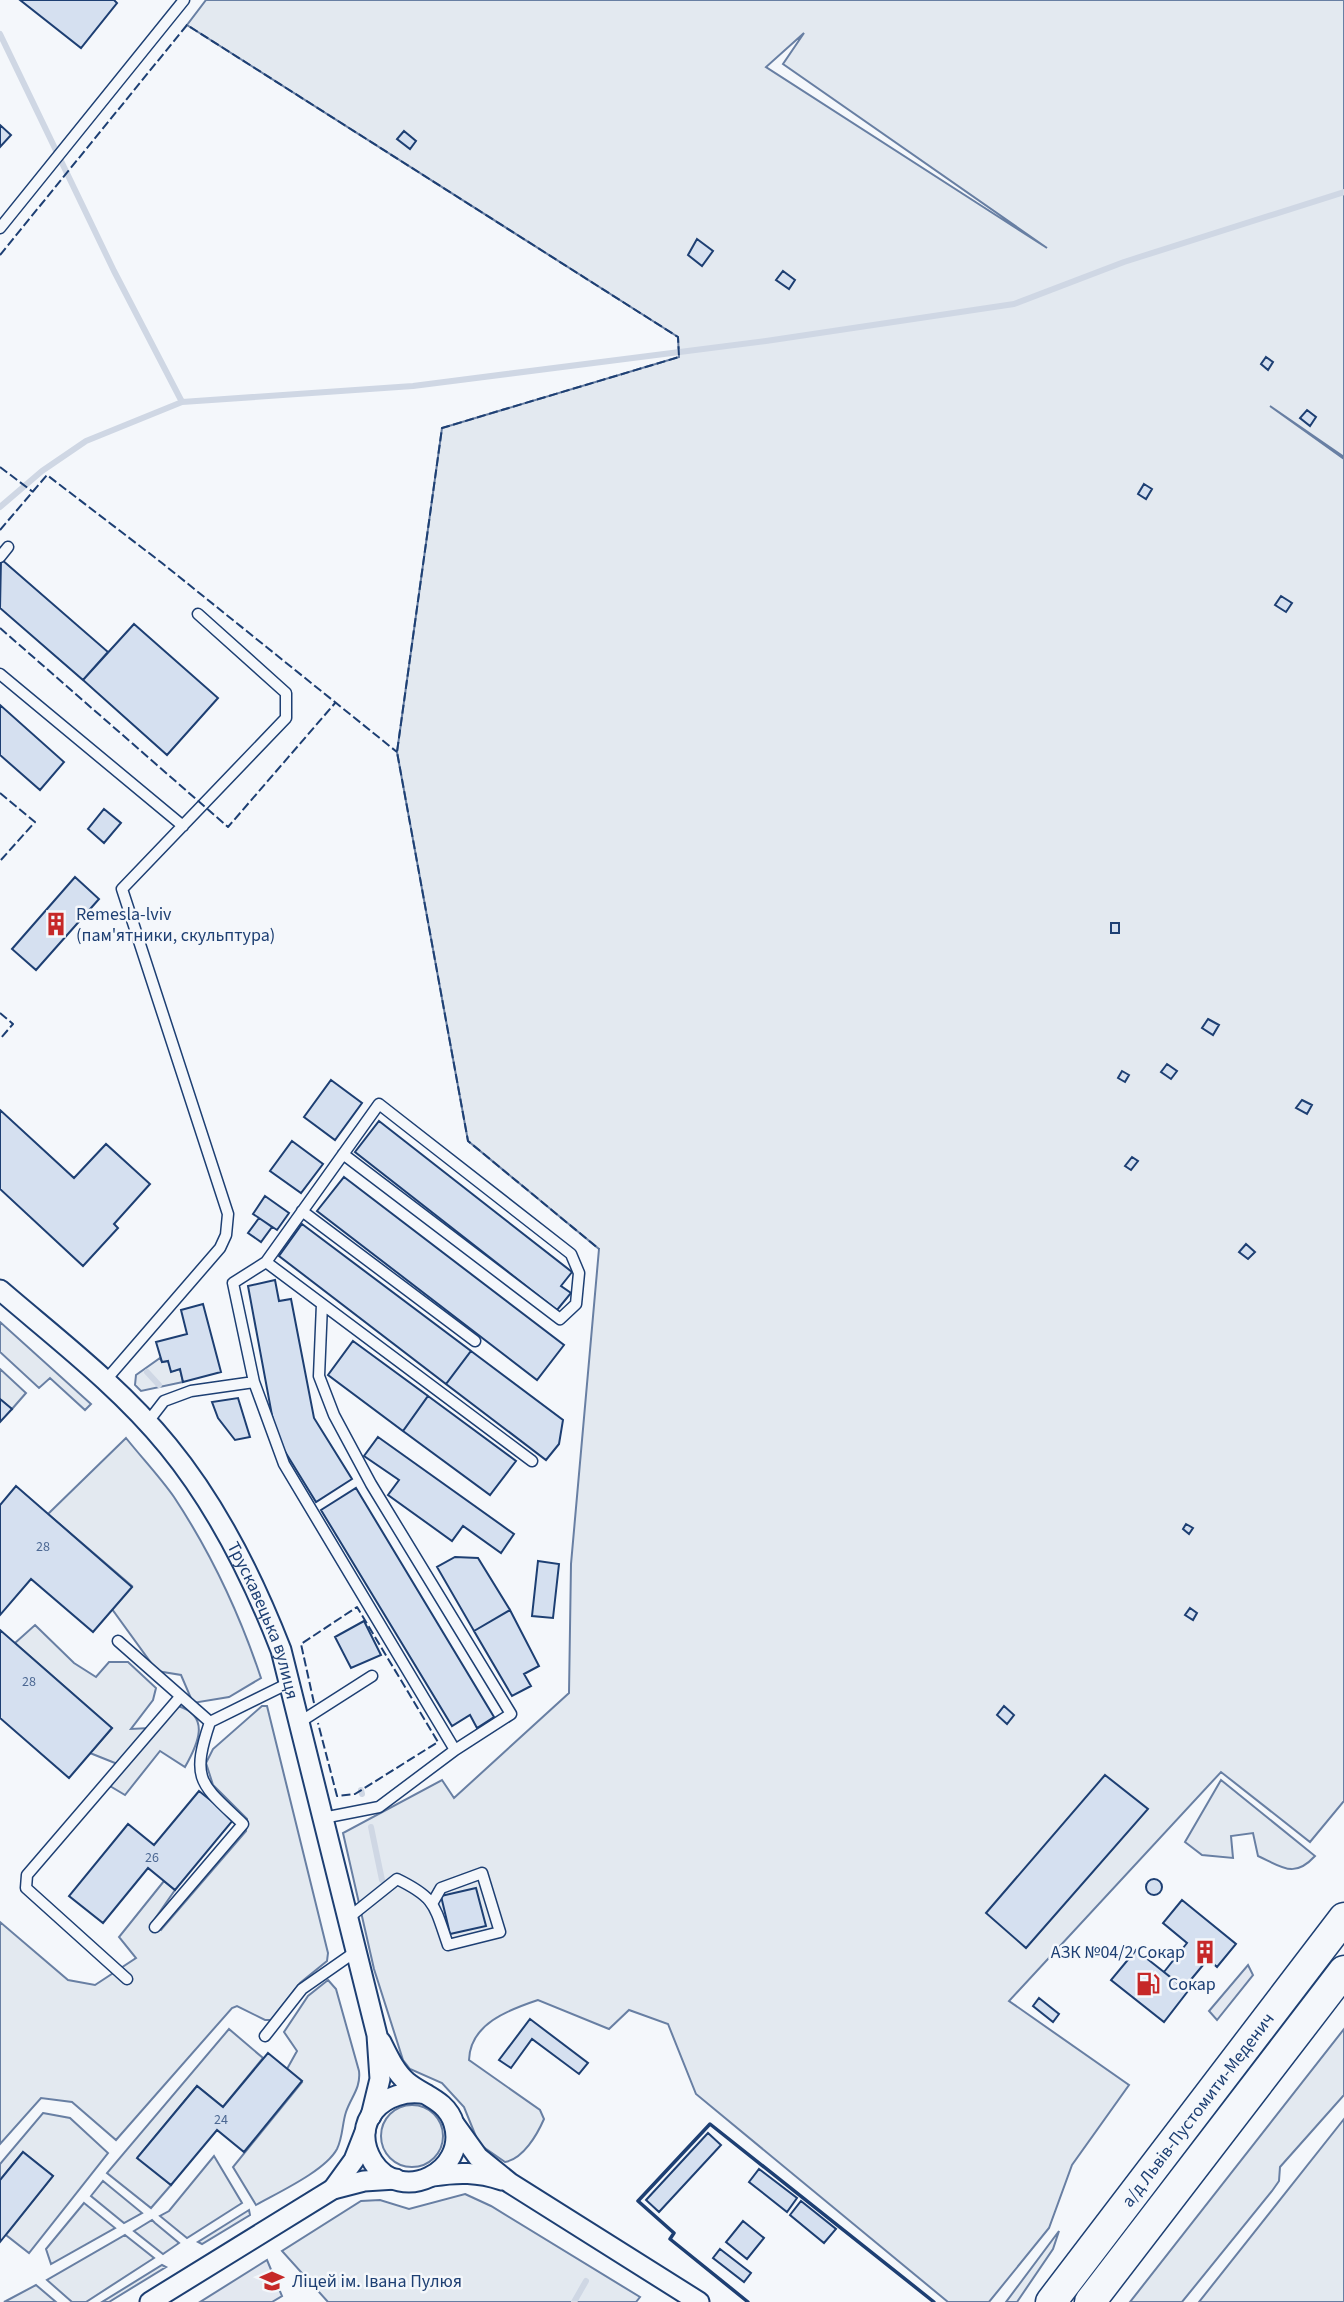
<svg xmlns="http://www.w3.org/2000/svg" width="1344" height="2302" font-family="'Source Sans 3',sans-serif">
<style>
.green{fill:#e3e9f0;stroke:#687fa3;stroke-width:2;fill-rule:evenodd}
.parking{fill:#e3e8f0;stroke:#687fa3;stroke-width:2}
.lines{fill:none;stroke-linecap:round;stroke-linejoin:round}
.stream{stroke:#cfd7e4;stroke-width:6}
.building{fill:#d5e0f0;stroke:#1d3f73;stroke-width:2}
.service-casing{stroke:#1d3f73;stroke-width:13}
.minor-casing{stroke:#1d3f73;stroke-width:23}
.primary-casing{stroke:#1d3f73;stroke-width:33}
.service{stroke:#f4f7fb;stroke-width:10}
.minor{stroke:#f4f7fb;stroke-width:19}
.primary{stroke:#f4f7fb;stroke-width:30}
.fence{stroke:#1d3f73;stroke-width:2;stroke-dasharray:9 3.5;stroke-linecap:butt}
.wall{stroke:#1d3f73;stroke-width:3.5}
.labels{text-anchor:middle;stroke-width:5;stroke-linejoin:round;paint-order:stroke}
.number-label{font-size:14px;fill:#4b6792}
.poi-label{font-size:18px;fill:#1d3f73;stroke:#f4f7fb;text-anchor:start}
.street-label{font-size:18px;fill:#1d3f73;stroke:#f4f7fb}
</style>
<rect width="100%" height="100%" fill="#f4f7fb"/>
<path class="green" d="M206,0H1344V457L1270,406L1344,459V1801L1310,1842L1221,1772L1009,2001L1129,2085L1072,2165L1049,2228L989,2302H948L696,2094L668,2024L629,2010L609,2029L538,2000C508,2010 470,2024 469,2060L540,2110L544,2119C537,2135 523,2159 505,2162L479,2144L464,2107L442,2083L410,2069L403,2060L374,1969L343,1833L442,1780L454,1798L569,1693L571,1564L599,1249L468,1141L397,752L442,428L679,357L678,337L187,25ZM804,33L783,64L1047,248L766,67Z
M0,1322L91,1404L85,1410L50,1378L39,1388L0,1352Z
M160,1358L162,1362L168,1361L172,1371L180,1369L183,1382L141,1391L135,1385L136,1375Z
M0,1369L26,1393L12,1409L0,1399Z
M126,1438C142,1458 160,1477 174,1497C211,1553 240,1615 261,1678L229,1697L193,1703L181,1675L157,1671L112,1609L132,1586L48,1514Z
M35,1625L74,1663L96,1677L109,1662H128L156,1688L153,1700L131,1729L150,1728L178,1706C211,1716 198,1744 185,1767L160,1751L125,1795L110,1786L125,1767L90,1753L112,1728L15,1643Z
M262,1706H267L328,1953L327,1961L300,1983L271,2020H265L237,2006L232,2008L116,2140L72,2102L41,2098L0,2144V1922L68,1980L95,1985L136,1958L119,1937L164,1881L175,1890L152,1923L161,1930L246,1831L247,1819L213,1785L206,1763L213,1749Z
M1221,1780L1315,1856C1294,1879 1282,1867 1258,1856L1253,1833L1231,1836L1233,1858L1202,1855L1185,1842Z
M328,1980L336,1989L359,2071C361,2088 351,2097 346,2112C342,2124 343,2137 337,2149C325,2171 279,2192 256,2205L233,2167L302,2082L287,2069L297,2051L284,2032L308,1996Z
M229,2029L263,2058L223,2107L197,2086L138,2157L171,2185L151,2208L107,2173Z
M1344,2029V2095L1280,2167L1279,2181L1272,2191L1182,2302H1130Z
M381 2136a31 31 0 1 1 62 0a31 31 0 1 1-62 0Z
M43,2113L70,2118L108,2153L29,2253L6,2235L53,2176L23,2152L0,2180V2164Z
M1344,2119V2302H1199Z
M214,2156L242,2203L187,2238L160,2216L169,2211Z
M103,2181L142,2213L124,2223L91,2196Z
M465,2194L491,2206L640,2297L636,2302H328L282,2251L361,2201L380,2200L409,2209Z
M84,2203L115,2228L51,2264L46,2249Z
M249,2210L250,2215L202,2244L198,2242Z
M152,2220L155,2223L179,2243L163,2254L134,2231Z
M1059,2231L1053,2249L1017,2302H1006Z
M125,2235L154,2258L86,2302H72L47,2280Z
M162,2265L166,2267L109,2302H102Z
M36,2285L56,2302H4L6,2301Z"/>
<path class="parking" d="M1248,1965L1253,1975L1217,2020L1209,2011Z
M267,2260L282,2296L272,2302H200Z"/>
<g class="lines">
<path class="stream" d="M0,34L114,271L182,402
M0,507L42,471L86,441L182,402L413,386L766,341L1014,304L1124,262L1344,192
M147,1372L159,1385
M361,1790L362,1794
M371,1827L382,1880
M574,2302L586,2281"/>
</g>
<path class="building" d="M20,0H114L117,3L81,48Z
M0,125L11,135L0,147Z
M404,131L416,141L410,149L397,139Z
M697,239L713,251L702,266L688,255Z
M783,271L795,280L789,289L776,280Z
M1266,357L1273,362L1268,370L1261,364Z
M1307,410L1316,417L1310,426L1300,418Z
M1144,484L1152,489L1146,499L1138,494Z
M1,559L108,652L83,680L0,608Z
M1281,596L1292,603L1286,612L1275,605Z
M134,624L218,698L167,755L83,680Z
M0,705L64,762L40,790L0,755Z
M104,809L121,823L104,843L88,829Z
M75,877L99,899L36,970L12,949Z
M1111,923H1119V933H1111Z
M1208,1019L1219,1025L1213,1035L1202,1028Z
M1167,1064L1177,1071L1171,1079L1161,1072Z
M1122,1071L1129,1075L1125,1082L1118,1078Z
M331,1080L362,1103L335,1140L304,1117Z
M1302,1100L1312,1105L1307,1114L1296,1108Z
M0,1110L74,1178L106,1144L150,1184L114,1224L118,1228L83,1266L0,1189Z
M379,1121L572,1272L561,1286L571,1293L557,1310L355,1152Z
M292,1141L323,1164L301,1193L270,1171Z
M1132,1157L1138,1161L1131,1170L1125,1166Z
M344,1177L564,1345L537,1380L317,1211Z
M265,1196L289,1213L277,1230L253,1214Z
M259,1218L272,1227L261,1242L248,1233Z
M302,1224L471,1351L446,1384L279,1256Z
M1246,1244L1255,1252L1248,1259L1239,1252Z
M275,1280L279,1301L291,1299L314,1418L352,1479L316,1502L276,1437L248,1286Z
M203,1304L221,1372L183,1382L180,1369L171,1372L168,1361L162,1362L156,1342L187,1334L181,1310Z
M353,1341L428,1396L403,1431L328,1375Z
M471,1351L563,1420L559,1444L546,1460L446,1384Z
M428,1396L516,1461L490,1495L403,1431Z
M238,1398L250,1437L235,1440L218,1418L212,1402Z
M0,1399L12,1409L0,1422Z
M378,1437L514,1534L501,1553L463,1526L452,1541L388,1495L399,1480L364,1456Z
M16,1486L132,1587L93,1632L31,1579L0,1615V1505Z
M356,1488L494,1717L477,1728L470,1715L452,1726L321,1510Z
M1186,1524L1193,1528L1189,1534L1183,1529Z
M455,1557L478,1558L510,1610L474,1631L437,1567Z
M538,1561L559,1564L553,1618L532,1616Z
M1190,1608L1197,1613L1193,1620L1185,1615Z
M510,1610L539,1666L524,1674L531,1686L512,1696L474,1631Z
M364,1621L381,1655L351,1668L335,1637Z
M0,1630L112,1728L69,1778L0,1718Z
M1004,1706L1014,1715L1007,1724L997,1715Z
M1105,1775L1148,1809L1026,1948L986,1913Z
M199,1791L234,1819L175,1890L148,1868L103,1923L69,1896L128,1824L154,1845Z
M1146 1887a8 8 0 1 1 16 0a8 8 0 1 1-16 0Z
M476,1888L486,1926L450,1934L441,1896Z
M1182,1900L1236,1944L1217,1967L1208,1959L1184,1988L1164,1972L1187,1943L1163,1923Z
M1136,1950L1188,1991L1164,2022L1111,1980Z
M1039,1998L1059,2014L1053,2022L1033,2006Z
M530,2019L588,2063L579,2074L532,2039L511,2068L499,2060Z
M268,2053L302,2081L244,2152L217,2130L171,2185L137,2158L197,2086L223,2107Z
M708,2133L721,2145L659,2212L646,2200Z
M23,2152L53,2176L0,2242V2180Z
M759,2169L797,2198L787,2212L749,2182Z
M801,2201L836,2229L824,2243L790,2215Z
M743,2221L764,2238L747,2259L726,2242Z
M720,2249L751,2273L744,2282L713,2258Z"/>
<g class="lines">
<g class="service-casing">
<path id="service" d="M0,228L184,0
M0,557L8,547
M0,674L183,826
M302,1211L475,1341
M266,1262L532,1461
M105,1381L220,1248L226,1235L228,1214L122,889L286,718V693L198,614
M254,1382L284,1464L455,1750L511,1714L371,1484L334,1415L319,1376L322,1304
M147,1423L164,1401L191,1391L254,1382L233,1283L266,1262L379,1104L571,1254L579,1273L576,1304L560,1319L343,1154
M118,1641L210,1722L289,1683
M300,1722L372,1676
M323,1818L379,1807L455,1750
M347,1919L397,1879C436,1898 434,1905 448,1945L500,1932L482,1873L441,1888L433,1902
M155,1927L243,1824C201,1784 190,1781 210,1722
M127,1979L26,1888L27,1875L180,1697
M265,2036L302,1989L355,1952"/>
</g>
<g class="minor-casing">
<g id="minor">
<path id="s1" d="M0,1290C57,1339 120,1387 168,1446C218,1507 253,1578 281,1650L377,2035L380,2079L371,2116"/>
<path d="M381,2042C388,2056 395,2072 407,2082C424,2096 447,2100 454,2124C468,2172 401,2205 373,2162C348,2122 385,2086 426,2094"/>
<path d="M455,2125L478,2157L510,2183L699,2302"/>
<path d="M433,2176C458,2172 478,2172 502,2180"/>
<path d="M333,2189L354,2160L365,2132"/>
<path d="M150,2302L333,2189L364,2181L396,2179"/>
</g>
</g>
<g class="primary-casing">
<g id="primary">
<path id="s2" d="M1051,2302L1344,1918"/>
<path d="M1090,2302L1344,1971"/>
</g>
</g>
<use href="#service" class="service"/>
<use href="#minor" class="minor"/>
<use href="#primary" class="primary"/>
<path class="fence" d="M0,255L187,25L678,337L679,357L442,428L397,752L468,1141L599,1249
M0,467L33,492
M0,530L47,475L162,563L397,752
M0,628L228,827L336,702
M0,793L35,822L0,861
M0,1013L13,1024L0,1039
M314,1703L301,1644L357,1607L438,1742L355,1794L337,1796L318,1723"/>
<path class="wall" d="M748,2302L670,2239L674,2233L638,2201L710,2124L934,2302"/>
</g>
<defs>
<g id="building-bare" transform="scale(1.89)"><path d="M-4-6H4V6H1V3H-1V6H-4ZM-2.5-4.3h1.7v1.8h-1.7ZM.8-4.3h1.7v1.8H.8ZM-2.5-1h1.7V.8h-1.7ZM.8-1h1.7V.8H.8Z" fill="#c62828" stroke="#f4f7fb" stroke-width="2.5" paint-order="stroke"/></g>
<g id="fuel-bare" transform="scale(1.89)"><path d="M-5.5-6h7V0h2V4h1.3V-2.5L3-4.5l.8-.8L6-3V5H2.5V1h-1V6h-7ZM-4.2-4.7v3.2H.2V-4.7Z" fill="#c62828" stroke="#f4f7fb" stroke-width="2.5" paint-order="stroke"/></g>
<g id="school-bare" transform="scale(1.89)"><path d="M0-5L7-2L0 1L-7-2ZM-4 1L0 2.5L4 1V4Q0 6-4 4Z" fill="#c62828" stroke="#f4f7fb" stroke-width="2.5" paint-order="stroke"/></g>
</defs>
<g fill-rule="evenodd">
<use href="#building-bare" x="56" y="924"/>
<use href="#building-bare" x="1205" y="1952"/>
<use href="#fuel-bare" x="1148" y="1984"/>
<use href="#school-bare" x="272" y="2281"/>
</g>
<g class="labels">
<g class="number-label">
<text x="43" y="1551">28</text>
<text x="29" y="1686">28</text>
<text x="152" y="1862">26</text>
<text x="221" y="2124">24</text>
</g>
<g class="poi-label">
<text x="76" y="920">Remesla-lviv<tspan x="76" dy="21">(пам'ятники, скульптура)</tspan></text>
<text x="1185" y="1958" text-anchor="end">АЗК №04/2 Сокар</text>
<text x="1168" y="1990">Сокар</text>
<text x="292" y="2287">Ліцей ім. Івана Пулюя</text>
</g>
<g class="street-label">
<text dy="6" stroke="none"><textPath href="#s1" startOffset="430">Трускавецька вулиця</textPath></text>
<text dy="6" stroke="none"><textPath href="#s2" startOffset="242">а/д Львів-Пустомити-Меденич</textPath></text>
</g>
</g>
</svg>
